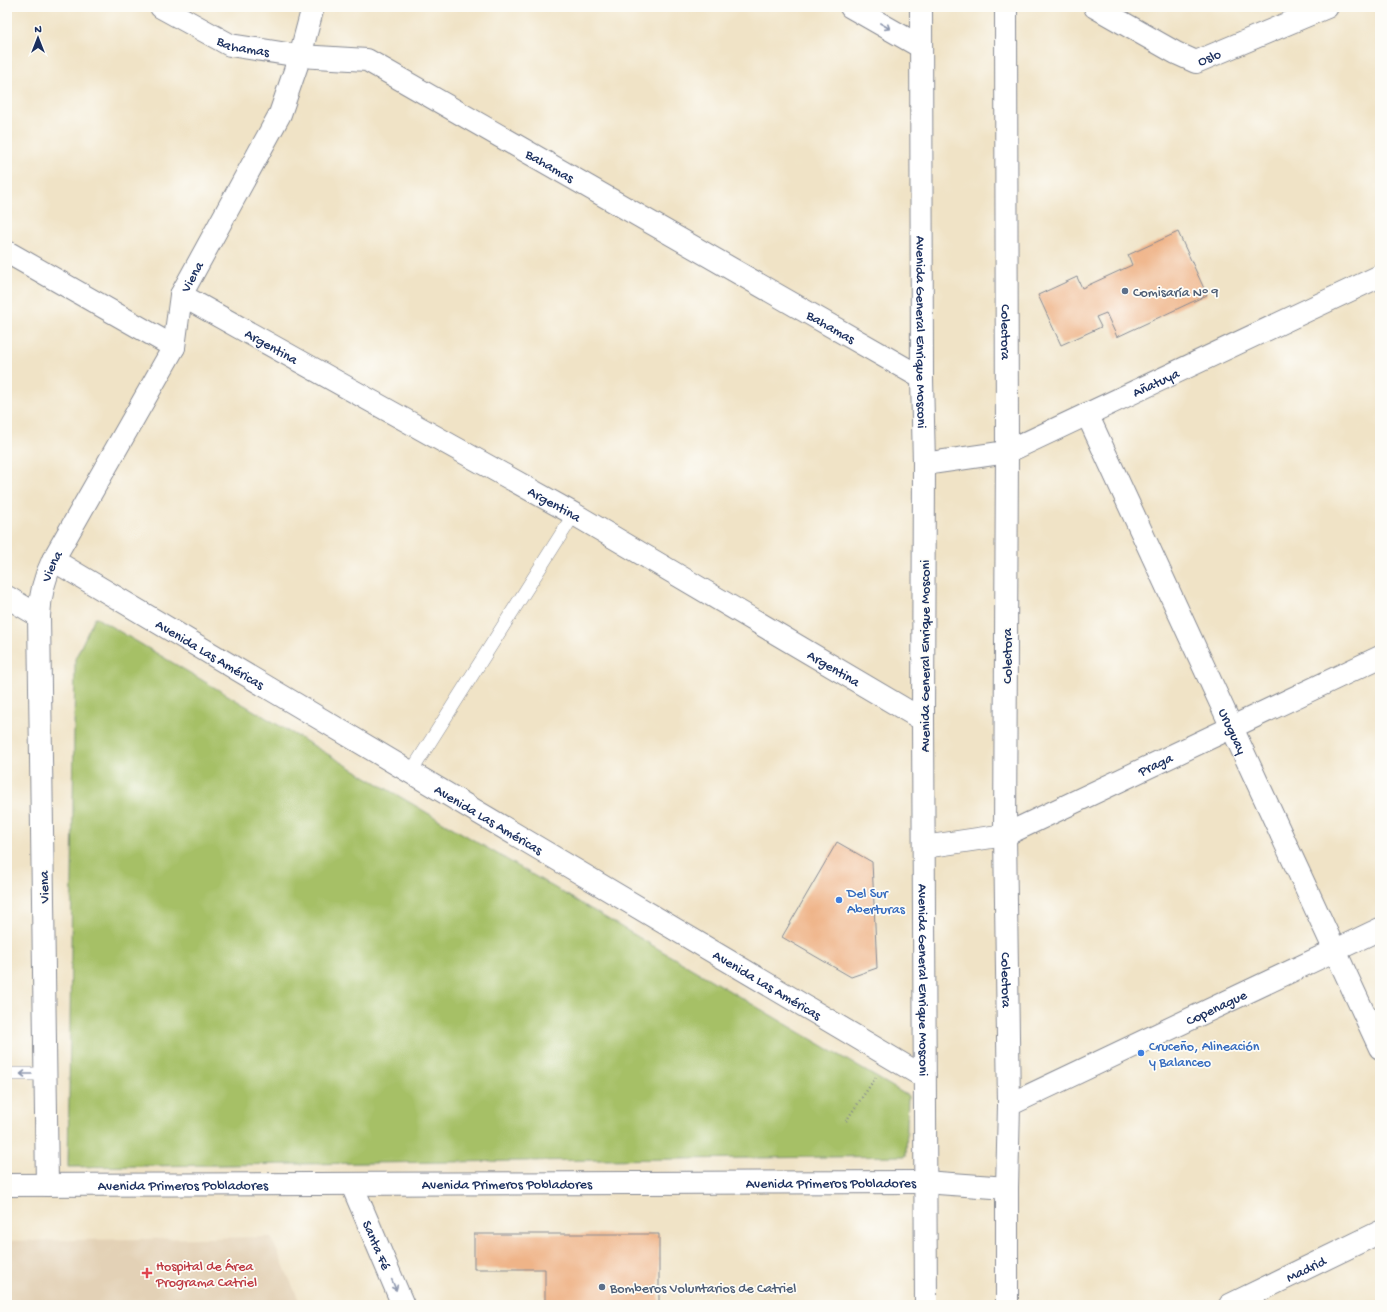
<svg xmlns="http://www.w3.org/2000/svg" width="1387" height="1312" font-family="'Gochi Hand',sans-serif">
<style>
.built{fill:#e3d1b6}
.green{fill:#a6c066;stroke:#607862}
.building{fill:#efb488}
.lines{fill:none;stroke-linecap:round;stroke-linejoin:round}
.lane-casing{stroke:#868992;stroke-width:14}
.street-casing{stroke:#868992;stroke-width:24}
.secondary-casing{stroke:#868992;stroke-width:24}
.path{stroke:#868992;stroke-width:2.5;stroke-dasharray:1 3;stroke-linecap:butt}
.lane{stroke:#fff;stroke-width:13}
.street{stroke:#fff;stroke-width:22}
.secondary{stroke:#fff;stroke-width:22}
.oneway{stroke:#8d97ae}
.service-dot{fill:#5c6f8a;stroke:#fdfcf7;stroke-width:1.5}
.shop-dot{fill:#3f7fe0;stroke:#fdfcf7;stroke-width:1.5}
.health-dot{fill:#e0444e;stroke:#fdfcf7;stroke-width:1.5}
.labels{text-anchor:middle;stroke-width:3.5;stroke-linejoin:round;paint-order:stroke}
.street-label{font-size:14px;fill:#1b2f5e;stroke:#fdfcf7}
.service-label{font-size:14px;fill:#4e5e75;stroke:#fdfcf7;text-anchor:start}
.shop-label{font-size:14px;fill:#366cbe;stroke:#fdfcf7;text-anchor:start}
.health-label{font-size:14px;fill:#be3a42;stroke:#fdfcf7;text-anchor:start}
</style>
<rect width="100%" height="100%" fill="#fdfcf7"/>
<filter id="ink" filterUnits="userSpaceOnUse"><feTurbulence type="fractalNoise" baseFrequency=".025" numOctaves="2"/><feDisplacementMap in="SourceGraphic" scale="8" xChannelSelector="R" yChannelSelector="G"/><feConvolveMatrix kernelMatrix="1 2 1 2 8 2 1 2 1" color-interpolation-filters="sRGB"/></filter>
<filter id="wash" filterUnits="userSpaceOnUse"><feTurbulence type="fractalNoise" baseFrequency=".012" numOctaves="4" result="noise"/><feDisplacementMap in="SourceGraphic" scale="16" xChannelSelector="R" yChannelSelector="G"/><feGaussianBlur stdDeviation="0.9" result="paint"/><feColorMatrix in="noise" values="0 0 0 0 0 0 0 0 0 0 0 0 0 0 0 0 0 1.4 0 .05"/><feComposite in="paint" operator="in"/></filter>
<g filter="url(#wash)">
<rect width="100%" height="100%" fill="#f0e3c6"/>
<path class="built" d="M271,1237L301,1305H7V1241Z"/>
<path class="green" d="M95,617L908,1096L906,1156L68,1167L75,659Z"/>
<g id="blocks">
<path class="building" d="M1178,232L1207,295L1117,337L1106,313L1096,317L1101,327L1061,345L1038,295L1077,277L1082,288L1132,265L1128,255Z
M837,842L872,862L877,968L851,977L782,937Z
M474,1234H659V1305H545V1269H474Z"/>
</g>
</g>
<g filter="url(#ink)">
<use href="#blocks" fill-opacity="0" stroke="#868992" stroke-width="1"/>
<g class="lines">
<g class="lane-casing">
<path id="lane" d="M411,772L574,514
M7,1074H45"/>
</g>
<g class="street-casing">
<g id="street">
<path id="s1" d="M161,7L230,45L300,56L367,60L922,378"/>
<path d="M851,7L921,47"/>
<path id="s2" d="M1006,7L1007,452L1005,835L1009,1105L1007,1188V1305"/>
<path id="s3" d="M1095,7L1176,53L1196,62L1327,7"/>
<path d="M7,252L174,347"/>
<path id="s4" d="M181,295L574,514L923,720"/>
<path id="s5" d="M1087,414L1380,1048"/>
<path id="s6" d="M53,560L924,1077"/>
<path d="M7,597L39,616"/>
<path id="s7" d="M924,847L1005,835L1380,657"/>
<path id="s8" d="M1009,1105L1380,929"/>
<path d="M924,1182L1007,1188"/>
<path id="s9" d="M47,1185L39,616C40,595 44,578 53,560L174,347L181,295L280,114L300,56L313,7"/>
<path id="s10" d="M352,1185L403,1305"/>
<path id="s11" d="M1230,1305L1380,1232"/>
</g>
</g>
<g class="secondary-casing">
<g id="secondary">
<path id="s12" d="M921,7L922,378L924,464L923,720L926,1305"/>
<path id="s13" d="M924,464L1007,452L1380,276"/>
<path id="s14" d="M7,1185L924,1182"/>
</g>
</g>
<path class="path" d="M846,1121L876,1077"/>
<use href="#lane" class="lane"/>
<use href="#street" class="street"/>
<use href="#secondary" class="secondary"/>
</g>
<defs><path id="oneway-shaft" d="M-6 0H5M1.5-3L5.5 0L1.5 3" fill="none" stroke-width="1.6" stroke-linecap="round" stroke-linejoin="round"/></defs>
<g class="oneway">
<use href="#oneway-shaft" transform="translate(885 26) rotate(30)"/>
<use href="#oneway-shaft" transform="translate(26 1074) rotate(180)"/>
<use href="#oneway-shaft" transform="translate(394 1285) rotate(67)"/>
</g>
</g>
<g class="service-dot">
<circle cx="1125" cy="291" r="4"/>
<circle cx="602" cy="1287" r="4"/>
</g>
<g class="shop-dot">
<circle cx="839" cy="900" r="4"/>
<circle cx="1141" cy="1053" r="4"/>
</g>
<path class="health-dot" d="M145 1267h4v4h4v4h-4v4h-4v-4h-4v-4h4z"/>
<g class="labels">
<g class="street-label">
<text dy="5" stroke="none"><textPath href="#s1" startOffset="92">Bahamas</textPath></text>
<text dy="5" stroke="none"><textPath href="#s3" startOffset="129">Oslo</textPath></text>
<text dy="5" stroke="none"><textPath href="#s1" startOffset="428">Bahamas</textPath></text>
<text dy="5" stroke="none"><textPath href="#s9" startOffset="946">Viena</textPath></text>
<text dy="5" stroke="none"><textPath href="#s1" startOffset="752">Bahamas</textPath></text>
<text dy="5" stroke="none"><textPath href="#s12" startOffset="325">Avenida General Enrique Mosconi</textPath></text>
<text dy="5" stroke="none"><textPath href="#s2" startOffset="325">Colectora</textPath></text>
<text dy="5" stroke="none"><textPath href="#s4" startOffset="104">Argentina</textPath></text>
<text dy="5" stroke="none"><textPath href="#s13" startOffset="248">Añatuya</textPath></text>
<text dy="5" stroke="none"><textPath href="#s4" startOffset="428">Argentina</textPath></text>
<text dy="5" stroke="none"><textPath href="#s9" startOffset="621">Viena</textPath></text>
<text dy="5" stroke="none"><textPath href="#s6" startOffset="183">Avenida Las Américas</textPath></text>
<text transform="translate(924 656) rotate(-90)" y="5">Avenida General Enrique Mosconi</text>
<text transform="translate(1006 656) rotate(-90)" y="5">Colectora</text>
<text dy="5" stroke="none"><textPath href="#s4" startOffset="752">Argentina</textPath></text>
<text dy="5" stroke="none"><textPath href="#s5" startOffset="349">Uruguay</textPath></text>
<text dy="5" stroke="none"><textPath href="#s7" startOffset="248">Praga</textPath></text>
<text dy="5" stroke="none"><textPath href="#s6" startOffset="507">Avenida Las Américas</textPath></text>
<text transform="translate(43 887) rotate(-91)" y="5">Viena</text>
<text dy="5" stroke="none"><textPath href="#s12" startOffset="973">Avenida General Enrique Mosconi</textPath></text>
<text dy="5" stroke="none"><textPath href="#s2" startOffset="973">Colectora</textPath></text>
<text dy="5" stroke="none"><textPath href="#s6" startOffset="831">Avenida Las Américas</textPath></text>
<text dy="5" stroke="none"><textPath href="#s8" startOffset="229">Copenague</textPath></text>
<text dy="5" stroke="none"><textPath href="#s14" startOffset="824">Avenida Primeros Pobladores</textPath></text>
<text dy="5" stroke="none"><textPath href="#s14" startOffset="500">Avenida Primeros Pobladores</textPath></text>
<text dy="5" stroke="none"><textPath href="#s14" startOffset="176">Avenida Primeros Pobladores</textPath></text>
<text dy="5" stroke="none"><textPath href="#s10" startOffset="65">Santa Fé</textPath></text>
<text dy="5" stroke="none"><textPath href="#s11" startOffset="84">Madrid</textPath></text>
</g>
<g class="service-label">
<text x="1133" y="296">Comisaría N° 9</text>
<text x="610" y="1292">Bomberos Voluntarios de Catriel</text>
</g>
<g class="shop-label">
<text x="847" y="897">Del Sur<tspan x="847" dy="16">Aberturas</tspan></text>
<text x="1149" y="1050">Cruceño, Alineación<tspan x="1149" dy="16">y Balanceo</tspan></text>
</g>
<g class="health-label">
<text x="156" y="1270">Hospital de Área<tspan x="156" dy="16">Programa Catriel</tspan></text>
</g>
</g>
<rect width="1387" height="1312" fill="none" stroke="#fdfcf7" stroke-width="24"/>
<g transform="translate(38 38)" stroke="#fdfcf7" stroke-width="3" paint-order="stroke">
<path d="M0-3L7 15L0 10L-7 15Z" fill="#1b2f5e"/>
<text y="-6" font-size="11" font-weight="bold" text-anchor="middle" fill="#1b2f5e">N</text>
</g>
</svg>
